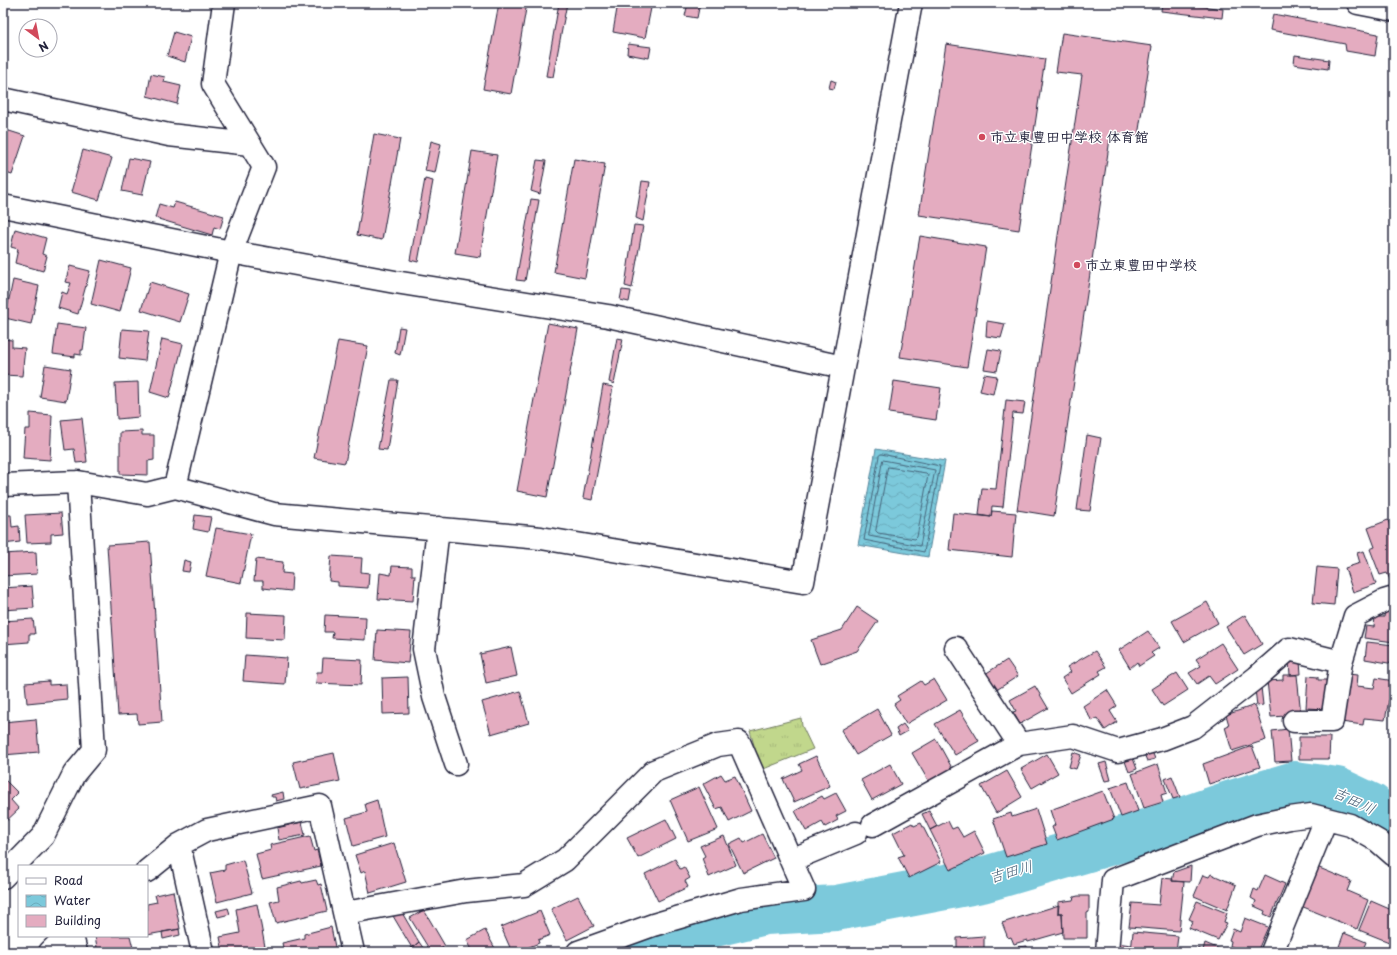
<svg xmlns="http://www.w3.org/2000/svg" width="1397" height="955" font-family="'Playpen Sans','Klee One',sans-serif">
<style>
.park{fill:url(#park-tufts);stroke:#727c64}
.water{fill:url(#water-waves);stroke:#58869b}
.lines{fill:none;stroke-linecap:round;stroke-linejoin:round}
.shore{stroke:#46657b;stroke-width:1}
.river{stroke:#7cc9db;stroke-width:46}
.building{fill:#e4acc0;stroke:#22223b}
.street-casing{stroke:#22223b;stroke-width:25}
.street{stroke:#fff;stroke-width:22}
.poi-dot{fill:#d1495b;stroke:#fff;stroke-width:1.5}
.labels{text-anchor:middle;stroke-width:3;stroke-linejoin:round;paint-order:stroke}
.poi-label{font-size:14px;font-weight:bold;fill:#22223b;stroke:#fff;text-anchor:start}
.water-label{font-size:15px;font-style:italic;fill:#425c73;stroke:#fff}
</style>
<defs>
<pattern id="park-tufts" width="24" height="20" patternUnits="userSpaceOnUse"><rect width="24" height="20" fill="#c1d78c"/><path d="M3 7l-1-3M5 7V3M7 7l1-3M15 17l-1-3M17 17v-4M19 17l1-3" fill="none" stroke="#a6b87a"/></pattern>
<pattern id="water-waves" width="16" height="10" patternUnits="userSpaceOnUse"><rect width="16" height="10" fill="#7cc9db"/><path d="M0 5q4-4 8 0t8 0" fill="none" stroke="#6bacbd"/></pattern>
</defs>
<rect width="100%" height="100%" fill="#fff"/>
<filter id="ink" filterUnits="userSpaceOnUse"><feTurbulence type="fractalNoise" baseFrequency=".025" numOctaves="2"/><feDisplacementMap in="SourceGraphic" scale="8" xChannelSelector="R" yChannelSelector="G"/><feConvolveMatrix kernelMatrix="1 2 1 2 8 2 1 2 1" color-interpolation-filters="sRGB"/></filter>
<g filter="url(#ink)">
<path class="park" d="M801,718L802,726L813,749L761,770L750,731Z"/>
<path class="water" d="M876,449L945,461L928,557L858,545Z"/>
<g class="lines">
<path class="shore" d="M881,454L940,466L924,552L864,540L879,456Z
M883,460L935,470L920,546L869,536Z
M888,467L926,473L928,475L917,537L915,539L878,533L876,531Z"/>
<path class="river" d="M612,952L680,932L765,912L836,908L982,880L1159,828L1232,803L1295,784L1337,790L1371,806L1394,826"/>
</g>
<path class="building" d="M499,3H527L511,94L483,89Z
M559,3H567L553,77L546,76Z
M618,3H652L645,38L613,32Z
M688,3H700L697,18L685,16Z
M1162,3H1179L1223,9L1222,18L1161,11Z
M1273,14L1378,34L1375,56L1346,51L1345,44L1270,30Z
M174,32L191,37L185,62L167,56Z
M1062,33L1152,46L1138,136L1111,132L1054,516L1017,510L1082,75L1056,72Z
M628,44L651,47L649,58L627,54Z
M946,44L1045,59L1019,230L919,215Z
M1295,55L1329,60L1328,69L1294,64Z
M151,74L165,77L164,82L181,86L177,104L147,96Z
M831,80L836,82L834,89L829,88Z
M3,129L25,136L12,175L3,172Z
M374,134L400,139L382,240L357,235Z
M431,141L441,144L435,173L425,171Z
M83,150L112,158L99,200L71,192Z
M472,151L497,155L480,257L455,253Z
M129,158L150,162L142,195L122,191Z
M574,159L605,164L585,278L554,272Z
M537,160L546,161L540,194L531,191Z
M425,179L433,181L418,262L410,260Z
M642,181L650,182L643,221L636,218Z
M531,199L539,200L525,281L516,280Z
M175,202L224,216L220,229L214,227L212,235L155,218L159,204L173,208Z
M634,225L643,226L632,288L625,286Z
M15,229L46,238L42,254L47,256L43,271L15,263L18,249L11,247Z
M920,236L986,247L967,367L900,357Z
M101,260L131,268L120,312L91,304Z
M70,266L90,271L78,314L58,308L62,292L67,294L71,283L65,282Z
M13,280L39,286L31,324L5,318Z
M150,282L189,294L180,322L141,310Z
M622,290L631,291L629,302L620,300Z
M987,321L1005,324L1001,338L986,336Z
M548,323L578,329L547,497L517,491Z
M57,324L86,328L83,350H81V355L75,354V357L53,354Z
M399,327L405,328L400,355L395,353Z
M122,329L149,331L145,361L119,358Z
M1391,333H1394V375H1393Z
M617,338L623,339L614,384L609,382Z
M3,339L12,340V347L25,348L22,376L3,375Z
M162,339L183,344L169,398L150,392Z
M338,341L368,346L345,463L314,458Z
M988,349L1001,351L997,371L984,369Z
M45,365L71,369L66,401L40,397Z
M984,374L997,376L993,394L980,391Z
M391,380H398L387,450L378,449Z
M894,381L941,388L936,420L889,413Z
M138,382L139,417L117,419L115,383Z
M603,385L613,387L592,500L583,498Z
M1006,400L1025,402L1023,414L1013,413L1003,507L992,506L991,517L979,515L982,488L996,489Z
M30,413L52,415L50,460L23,458L25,429H30Z
M82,418L87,462L76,463L74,449L65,450L61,420Z
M142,431V435H154V460L148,461V475L120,474V432Z
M1087,435L1101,438L1090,511L1077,510Z
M992,511L1016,513L1012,557L949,550L953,513L991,517Z
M61,513L63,533L51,534V542L27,543L25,515Z
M3,515H11L12,527L19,526L20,542L3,544Z
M195,515L211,517L208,532L193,529Z
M1388,520L1394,537V581L1391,582L1387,573L1380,575L1370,549L1375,547L1368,528Z
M216,528L251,534L241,583L206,576Z
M150,542L162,722L138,724L137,714L118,715L107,545Z
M1364,551L1376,584L1353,592L1345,568L1360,563L1357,553Z
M36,552L37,574L3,576V554Z
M331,556L362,558L361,572L369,573L368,588L338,586V582L329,581Z
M256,559L283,562L282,573L292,574L291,591L263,588V581H254Z
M184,560L191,562L189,572L182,571Z
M392,566L412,567V575H415L413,601L378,599L380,573L391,575Z
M1317,567L1337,569L1334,605L1313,603Z
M32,586L34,608L3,610V588Z
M1207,602L1218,623L1184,642L1172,621Z
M857,607L878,621L857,651L820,664L811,640L842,630Z
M1385,609H1394V642L1364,638L1366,626L1374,627L1375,617H1384Z
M247,613L286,615L285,640L246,638Z
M325,615L366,617L365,640L332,638L333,632H324Z
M1245,615L1262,644L1244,655L1226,627Z
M33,619L35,634H29V642L3,644V621Z
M377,630L411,632L408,663L375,660Z
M1148,631L1159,648L1151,653L1154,656L1139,666L1137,662L1130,668L1119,650Z
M1367,642L1394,645V664L1365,659Z
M1221,643L1238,669L1215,684L1209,676L1197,684L1189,673L1201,666L1196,659Z
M511,647L517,676L486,683L480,654Z
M1095,651L1106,667L1099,671L1101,674L1071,693L1062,678L1071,672L1067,667Z
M245,655L287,658L285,684L243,681Z
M323,658L362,660L361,685L316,683L317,672H322Z
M1007,660L1018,676L995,691L985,674Z
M1289,661H1300L1301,674L1290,675Z
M1177,673L1188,690L1163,706L1152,689Z
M1347,674L1358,675L1357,686L1374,688L1376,678L1394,681L1393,700H1389L1385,720L1364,718L1363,725L1341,722Z
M1283,675H1297L1301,715L1271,717L1267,681L1283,680Z
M1308,676L1318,677V680H1327L1325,709L1306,708Z
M408,677L409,713L383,714L382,678Z
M934,679L947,700L906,724L894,704L900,700L897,696L921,681L924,685Z
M49,681V685L66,684L67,699L27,703L25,683Z
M1035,686L1048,708L1020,724L1013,712L1016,711L1010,700Z
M1261,687L1263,705L1257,706L1255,689Z
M1107,690L1117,706L1110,711L1117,722L1105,730L1097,718L1092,721L1083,706Z
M520,691L529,723L491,734L482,702Z
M1255,705L1266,740L1232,751L1225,727L1229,725L1226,715Z
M877,709L891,735L856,755L841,730Z
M960,710L979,741L955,755L935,724Z
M36,719L39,752L3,755V722Z
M903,724L908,731L899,736L896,729Z
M1288,729L1291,761L1275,762L1272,731Z
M1299,737H1330L1329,759H1299Z
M936,739L952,768L929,782L912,753Z
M1252,746L1260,767L1209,784L1203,764Z
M1152,751L1155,759L1147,761L1144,754Z
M1073,752L1081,755L1076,769L1069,767Z
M334,753L340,781L300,789L293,762Z
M1131,753L1137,769L1129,772L1123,756Z
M1047,754L1058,773L1032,788L1021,769Z
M816,756L830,786L794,802L783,779L802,770L799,764Z
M1106,762L1111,780L1105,781L1099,764Z
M890,764L901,784L872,800L861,780Z
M1158,764L1167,793L1161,795L1163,802L1144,808L1132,774Z
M1007,771L1022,797L996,813L981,786Z
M721,774L725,780L735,776L751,811L729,822L722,807L716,809L703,784Z
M1172,776L1180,797L1173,799L1165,779Z
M3,778L18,793L11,800L19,809L3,824Z
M1128,782L1138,811L1121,817L1110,788Z
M699,787L718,829L688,841L670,800Z
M1103,791L1114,819L1057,840L1052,827L1055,825L1050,810Z
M283,792L284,799L276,801L275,797H272L271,795Z
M836,793L846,811L836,816L838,820L825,827L822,822L806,831L795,811L822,796L824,799Z
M377,800L385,837L353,846L346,818L367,812L365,804Z
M1036,809L1047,844L1006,857L993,819L1011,813L1012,817Z
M929,811L937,826L930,830L922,814Z
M666,819L676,839L638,858L627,838Z
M948,821L952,829L957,827L963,837L974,831L985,853L950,870L930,830Z
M302,822L305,835L279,840L277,828Z
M912,823L914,826L921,823L941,862L909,878L898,857L904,855L893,833Z
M762,834L774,858L743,873L729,844L741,838L744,843Z
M310,836L314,851L317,850L321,866L262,879L256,854L271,850L270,845Z
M724,836L736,865L709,877L702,858L705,856L700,846Z
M394,843L406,882L370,893L365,871L361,873L355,855Z
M675,859L680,869L684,867L690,878L685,881L688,887L658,901L645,874Z
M243,860L252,893L217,902L210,873L225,870V865Z
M1191,866L1190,882L1172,881L1174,872Z
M1317,867L1351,881L1347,891L1368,900L1357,929L1301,906Z
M1211,874L1236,885L1227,910L1194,896L1203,875L1209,877Z
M1265,875L1285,884L1271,917L1264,914L1265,911L1254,906L1256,901L1251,898L1254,889L1258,891Z
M1162,878L1173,879L1172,881L1184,882L1179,931L1129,927L1132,903L1159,905Z
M316,880L318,885L321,884L327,911L276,923L270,902L279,900L277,887L301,881L302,883Z
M173,891L180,929L147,935V904L157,902L155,895Z
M578,896L594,926L567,940L551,909Z
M1078,896H1089V912L1087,913V938H1063L1062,913H1058V902L1073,900L1074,897Z
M1197,901L1227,913L1224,922L1227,923L1218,940L1189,928L1193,921L1189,919Z
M1371,901L1394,911V944L1359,930Z
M257,904L266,952H223L220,937L240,933L236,909Z
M1059,905L1058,913H1062L1063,932L1028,942L1027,940L1014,944L1011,937L1008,938L1002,923Z
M228,908L230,914L218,917L216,911Z
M424,910L445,946L435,952H431L410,918Z
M401,911L419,942L412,948L393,916Z
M540,911L550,935L538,940L539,943L517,952H512L501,927Z
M1245,918L1268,927L1257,952H1246L1230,946L1231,941L1229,940L1233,929L1240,932Z
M331,927L336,952H284L282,943L304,938V934Z
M179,929L180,935L163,939L162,932Z
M485,930L497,952H467L472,950L467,940Z
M1133,932L1178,936L1176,952H1131Z
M1344,933L1366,942L1362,952H1337Z
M95,936H130L134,952H95L94,948L97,947Z
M984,936V952H953V950H957V938Z
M419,942L426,952H405L412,948Z
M1117,943L1131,945V952H1116Z
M1205,943L1224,951L1225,949L1232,952H1196L1198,948L1203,950Z
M1027,946V952H1008V948Z"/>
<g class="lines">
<g class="street-casing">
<path id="street" d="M1358,3L1394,10
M3,99L169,135L250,144
M3,206L231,252L395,282L608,316L843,367
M3,485L78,482L147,494L175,487L274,514L541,538L803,582L911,3
M175,487L231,252L264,167L213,84L224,3
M438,528L424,649L434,697L456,764
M956,648L1019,744
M1294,721H1332L1341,662L1355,616L1384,601L1394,598
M873,825L1019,744L1073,736L1118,751L1162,739L1193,727L1257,677L1289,649L1341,662
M179,845L203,952
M791,860L856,833
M147,871L179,845L207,830L320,806L353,952
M3,877L43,836L74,774L94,750L78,482
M345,913L466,891L524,885L565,860L654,771L718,745L739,742L804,890L741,899L653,925L578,952
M72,936L76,952
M50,952L66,936
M1107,952L1113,880L1257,825L1290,818L1311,815L1350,825L1378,841L1394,855
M1272,952L1326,819"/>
</g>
<use href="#street" class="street"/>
</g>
</g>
<g class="poi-dot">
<circle cx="982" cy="137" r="4"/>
<circle cx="1077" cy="265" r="4"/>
</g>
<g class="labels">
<g class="poi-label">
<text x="990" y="142">市立東豊田中学校 体育館</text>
<text x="1085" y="270">市立東豊田中学校</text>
</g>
<g class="water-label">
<text transform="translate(1354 801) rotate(25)" y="5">吉田川</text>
<text transform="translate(1011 872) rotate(-16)" y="5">吉田川</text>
</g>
</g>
<rect width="1397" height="955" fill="none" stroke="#fff" stroke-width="16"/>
<rect x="8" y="8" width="1381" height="939" fill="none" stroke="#22223b" stroke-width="1.5" filter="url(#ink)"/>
<rect x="18" y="865" width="130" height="72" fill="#ffffff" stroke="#a7a7b1"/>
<rect x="26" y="878" width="20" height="6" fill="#ffffff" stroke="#a7a7b1"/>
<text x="54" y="885" font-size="12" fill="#22223b">Road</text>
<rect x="26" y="895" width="20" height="12" fill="url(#water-waves)" stroke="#a7a7b1"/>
<text x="54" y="905" font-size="12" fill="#22223b">Water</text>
<rect x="26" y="915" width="20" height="12" fill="#e4acc0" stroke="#a7a7b1"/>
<text x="54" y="925" font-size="12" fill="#22223b">Building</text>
<g transform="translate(38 38) rotate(148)"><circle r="19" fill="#ffffff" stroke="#a7a7b1"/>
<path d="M0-3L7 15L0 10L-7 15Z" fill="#d1495b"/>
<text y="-6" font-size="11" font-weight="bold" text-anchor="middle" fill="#22223b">N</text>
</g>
</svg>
